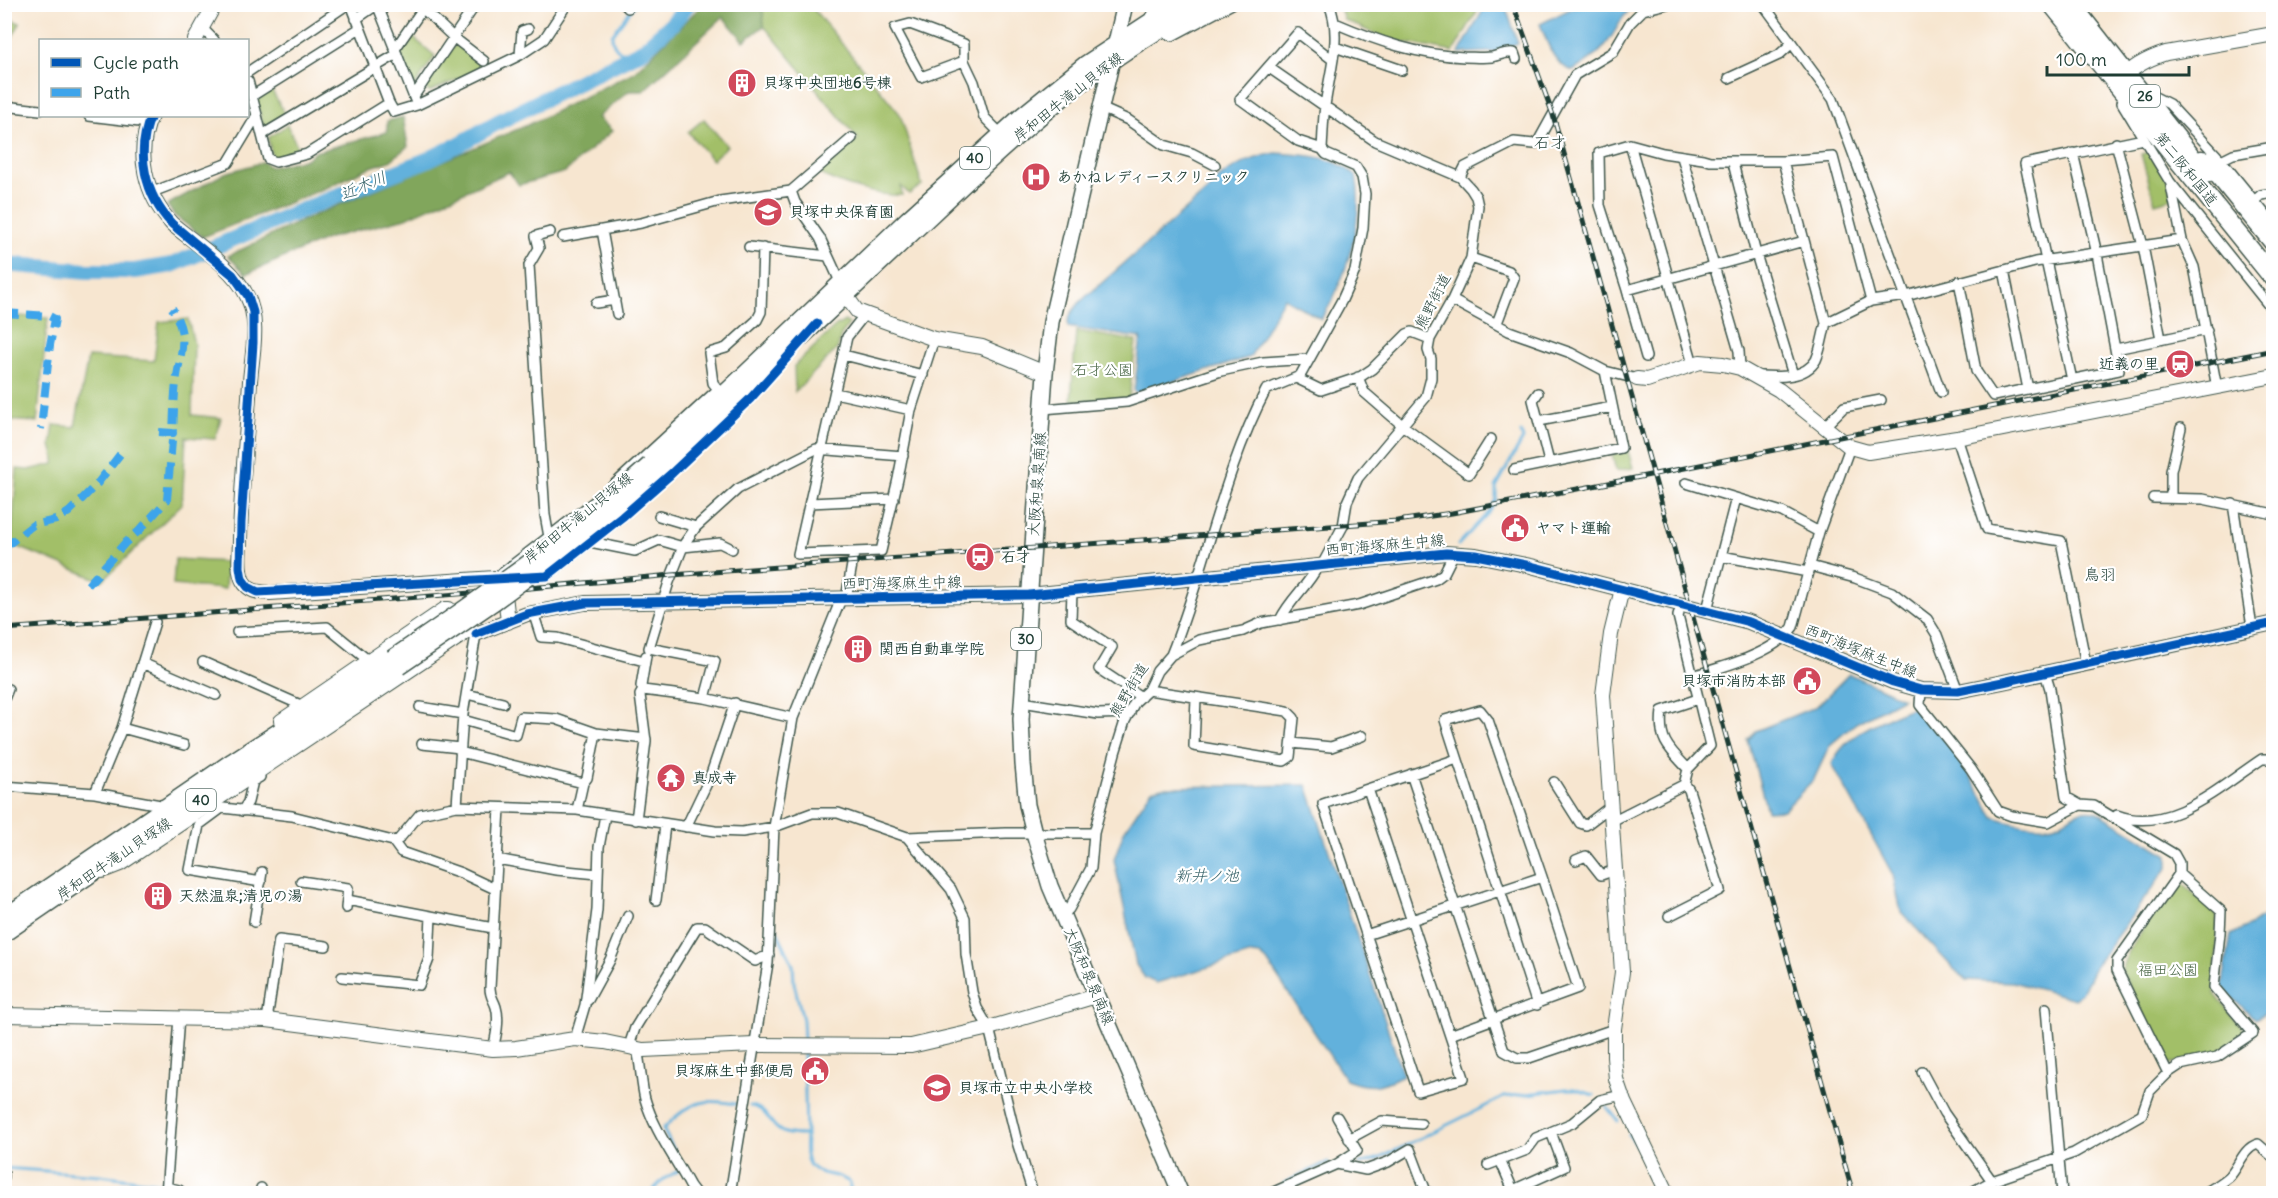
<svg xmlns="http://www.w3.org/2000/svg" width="2278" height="1198" font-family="Delius,'Klee One',sans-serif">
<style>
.green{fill:#a2bf67;stroke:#607e4e;stroke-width:1.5}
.forest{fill:#81a65c;stroke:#507248;stroke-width:1.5}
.water{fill:#62b1dc;stroke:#407788;stroke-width:1.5}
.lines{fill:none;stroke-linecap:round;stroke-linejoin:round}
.stream{stroke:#62b1dc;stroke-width:3}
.river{stroke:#62b1dc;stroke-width:16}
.street-casing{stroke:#3f564b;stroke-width:12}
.secondary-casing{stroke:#3f564b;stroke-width:16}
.primary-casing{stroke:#3f564b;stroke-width:18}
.highway-casing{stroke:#3f564b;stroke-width:21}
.street{stroke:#fff;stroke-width:9}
.secondary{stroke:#fff;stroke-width:14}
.primary{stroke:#fff;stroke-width:15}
.highway{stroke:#fff;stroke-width:18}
.rail-casing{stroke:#1f3d34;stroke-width:5}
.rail{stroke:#fff;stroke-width:3;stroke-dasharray:9;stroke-linecap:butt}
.primary-bridge-casing{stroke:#3f564b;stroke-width:18;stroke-linecap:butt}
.primary-bridge{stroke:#fff;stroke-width:15}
.quiet{stroke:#3da4eb;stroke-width:8;stroke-dasharray:15 8;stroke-linecap:butt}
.cycleway-casing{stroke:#fff;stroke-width:13}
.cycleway{stroke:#0057b8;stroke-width:9}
.labels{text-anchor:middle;stroke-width:4.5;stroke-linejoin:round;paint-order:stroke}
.shield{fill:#fff;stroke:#627771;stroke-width:1.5}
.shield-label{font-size:14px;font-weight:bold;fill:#1f3d34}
.poi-label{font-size:15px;font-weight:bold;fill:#1f3d34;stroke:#fff;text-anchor:start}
.street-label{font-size:15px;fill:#1f3d34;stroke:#fff}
.park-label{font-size:15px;fill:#466443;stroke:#fff}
.neighbourhood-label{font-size:16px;fill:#1f3d34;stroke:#fff}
.water-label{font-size:16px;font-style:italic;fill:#336066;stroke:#fff}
</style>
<rect width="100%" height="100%" fill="#fff"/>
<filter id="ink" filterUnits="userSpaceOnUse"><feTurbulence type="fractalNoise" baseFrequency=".0167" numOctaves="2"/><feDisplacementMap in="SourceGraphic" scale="12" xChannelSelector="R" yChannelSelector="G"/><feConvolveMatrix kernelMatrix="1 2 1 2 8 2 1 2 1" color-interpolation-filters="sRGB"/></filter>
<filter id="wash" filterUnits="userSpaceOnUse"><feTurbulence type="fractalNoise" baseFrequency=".008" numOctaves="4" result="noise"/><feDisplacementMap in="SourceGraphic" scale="24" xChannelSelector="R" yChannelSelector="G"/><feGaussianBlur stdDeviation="1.35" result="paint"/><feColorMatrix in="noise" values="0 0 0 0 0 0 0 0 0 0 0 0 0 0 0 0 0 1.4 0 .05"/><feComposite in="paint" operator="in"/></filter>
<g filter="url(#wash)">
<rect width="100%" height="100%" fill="#f7e6d0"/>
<path class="green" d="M762,5H810L900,114L922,185L909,194L901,186L902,195C878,197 839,184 818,173L858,139L764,26Z
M1339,5H1481L1453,52L1386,39L1344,20Z
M5,17L20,23L5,49L4,17Z
M409,34L435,56L415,86L412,85L398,48Z
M456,43L486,67L429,92L424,87Z
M271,89L286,116L264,131L257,100Z
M704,119L727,146L712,160L688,132Z
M287,125L300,152L276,159L272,157L268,138Z
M2149,152L2169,182L2173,198L2155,203L2141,154Z
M5,315L48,318L37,422L5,420Z
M188,319L194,344L192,415L221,418L215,439L186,437L182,504L102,581L11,544L17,469L29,470L54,464L55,460L51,445L54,425L75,427L88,357L154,361L159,322Z
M845,321L849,324L841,335L838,348L795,392L794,366L836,326Z
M1076,331L1136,341L1129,399L1071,401Z
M1628,451L1633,468L1616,471L1612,454Z
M175,559L227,562L225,589L173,585Z
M2179,880L2196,896L2206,901L2215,910L2218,919L2215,994L2245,1032C2237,1039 2228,1048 2219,1053C2202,1060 2185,1058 2168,1066L2122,972C2120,954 2167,897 2179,880Z"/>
<path class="forest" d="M699,5H762L764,26L744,41L723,17L643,91H629L598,117L612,131L565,172L519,185L509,172L406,218L329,238L246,274L228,256L303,220L530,124L634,72L700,7Z
M403,117L408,146L390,161L368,168L328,187L203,237L175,216L167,205L225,173L263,162L270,167L306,159L315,152L387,132V121Z"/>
<path class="water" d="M1486,5H1505L1518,43L1494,52L1459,53Z
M1578,5H1634C1631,10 1625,14 1622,19C1606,48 1601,53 1573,71C1552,64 1548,43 1540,24Z
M1276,153C1305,155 1333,155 1356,176C1365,218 1345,284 1321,319L1284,298L1250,357L1137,393L1134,391L1141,338L1068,327C1066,317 1075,309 1080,302L1208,190C1221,171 1252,157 1276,153Z
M1849,674L1903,698L1856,723L1830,745L1814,779L1784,810L1767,811L1748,740L1756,731L1817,706Z
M1914,707C1948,737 1973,777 1993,817C2008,822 2042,830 2057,824C2074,817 2076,808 2096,811L2168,855V867L2097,963L2084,989L2075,999L2013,982L1966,980L1953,968L1901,912L1893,875L1832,764C1845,733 1884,719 1914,707Z
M1307,785L1403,1075C1380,1087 1370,1089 1346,1080L1267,961L1260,955L1252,954L1156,983L1145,978L1136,965L1114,859L1124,831L1147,797L1152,790L1162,787Z
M2273,912V1008L2255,1019L2222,988L2231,935Z"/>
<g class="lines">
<path class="stream" d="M631,57C620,52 612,48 612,35L635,4
M1458,545L1490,511L1496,499V487L1523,439L1521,433
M774,925L793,965L794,983L803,1020L804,1041
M804,1050L806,1135
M750,1106C769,1108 769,1128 785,1133C791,1135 799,1135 806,1135C806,1141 805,1148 806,1155C810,1180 837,1170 850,1183V1191
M1607,1107L1618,1121
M1629,1135L1638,1146
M675,1152L663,1129C691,1100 703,1098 741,1105
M1360,1164L1380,1158L1504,1097L1566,1089H1574L1594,1095
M4,1168L100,1175L160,1183
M172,1183L204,1187L295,1194
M1284,1183L1328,1162
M649,1194L664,1179L678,1171"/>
<path class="river" d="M4,264L88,271H135L172,265L285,217L427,160L458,145L498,122L643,50L672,24L688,4"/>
</g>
</g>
<g filter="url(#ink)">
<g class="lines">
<g class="street-casing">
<path id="street" d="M377,4L415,100
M418,4L453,37L484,61
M624,4L628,8
M1763,4L1833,99L1941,392
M356,19L378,4
M1150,19L1156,7L1161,4
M1335,23C1377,41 1418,55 1464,57C1473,57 1483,58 1492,57C1500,55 1505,52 1514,53L1516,59
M202,28L214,40
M1159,31L1172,36L1232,4
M1335,47L1402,70
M395,49L426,4
M520,55L522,31L528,29
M964,61L921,77L895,28L910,24L964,44V61L974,82L984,117L1001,134
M1268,67L1375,141L1460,177L1471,189L1476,197L1478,206L1471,258L1452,300L1430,339L1428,350L1431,359V378L1426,397L1358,478L1347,502L1343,526L1322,565
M248,72L348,4
M1729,78L1779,55L1792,43
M248,81L257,115
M2147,93L2169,104L2221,160L2274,225
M252,96L360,28
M414,96L476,4
M389,103L394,112L417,105L520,55L544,39L567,4
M2122,103L2170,182L2274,312
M4,106L40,110
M1101,108L1128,120L1164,145L1192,153L1215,165
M89,116L148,123
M262,135L397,54
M2116,143L2143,246L2161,339
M1630,144L1693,364
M1322,149L1298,141L1240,99L1298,33L1333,60
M1682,157L1739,351L1740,368
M2221,160L2233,154L2274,147
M1783,161L1826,323
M1733,163L1756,254L1793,375
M1460,177L1465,167L1514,142L1534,144L1539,140L1575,75L1613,52L1630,23L1643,10L1667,4
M2171,186L2182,240L2194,267L2217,388
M791,191L795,202L820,238L842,286
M150,193L228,163L257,115L268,159L276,162L307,154L389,103L351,4
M2254,201L2261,195L2274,193
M602,230L617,314
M563,237L641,223L720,201L791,191L852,138
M749,247L828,256
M1471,258L1509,271L1514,278L1497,323
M2004,270L2028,389
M1959,281L1976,371L1993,396L2119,370L2097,254L2073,153
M1627,290L1804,241
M1452,300L1509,331L1571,353L1605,371L1637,379
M596,303L615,300
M865,314L847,337L798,554L881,551L898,479L911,410L934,339
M2116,349L2207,330
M844,355L923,375
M1646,357L1627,290L1600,205L1599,153L1630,144L1663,153L1703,159L1710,161H1783L1833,157L1871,301
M1759,376C1777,377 1805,379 1816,360C1821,349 1823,334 1826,323L1871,301L1906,296L2035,262L2182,240
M1358,377L1364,392L1402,425L1469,474L1491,439
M1296,378L1321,390L1360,377L1372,369L1407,334L1412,332L1430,339
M2072,380L2025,164L2143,139
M718,389L713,383L709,353L726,348L757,320L761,312L763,248
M835,393L911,410
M1538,393L1533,400L1549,462
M1043,409L1127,402L1221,371L1263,362L1309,359
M1539,421L1612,407
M1824,427L1844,407L1881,400
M1957,438L1987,529L2061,541L2086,664
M1514,470L1621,448L1605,371
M1686,483L1782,512L1819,532
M2153,498L2203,499L2274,514
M2171,498V471L2181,428
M810,503L894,499
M2233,504L2252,627
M659,516L696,527
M549,537L545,515L529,265L539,248L536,236L550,232
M590,542L635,551L659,540L683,547L720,543L732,549
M1721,556L1808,572
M1810,566L1855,578L1892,592L1927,619L1937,635L1958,691
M502,573L604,494L715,392
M530,577L547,576L622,517L703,443L768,379
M1072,591L1071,620L1112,647L1099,669L1141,697
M846,599L854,553
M1682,604L1678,616L1710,746L1688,769L1684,785
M1707,610L1736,498
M533,612L541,637L558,638L644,661
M1280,620C1290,599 1308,586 1318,566
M237,632L327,627L369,661
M1171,655C1206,568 1222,474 1266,390L1300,376L1342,300L1355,271L1363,228L1365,194L1362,177L1356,167L1326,154L1322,149C1323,135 1323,120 1325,106C1329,73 1343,37 1329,4
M203,662L303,706
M142,663L216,695
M1692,676C1723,667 1774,654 1793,627L1819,532L1850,447
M643,690L641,686L646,656
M1148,690L1287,711L1294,718L1290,757L1284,761L1194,746L1196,698
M1921,690L1920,705L1971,769L1998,811L2012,816L2048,822L2080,805
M467,694L503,703
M705,698L715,661L649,648L669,582L684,544L696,527L738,489L816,449L903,456
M4,699L8,689
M1022,702L1098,714L1130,713
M420,707L463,714
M463,720L516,735L521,717L556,719L596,733
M122,728L184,745
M1292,743L1331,747L1362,736
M422,744L460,748
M460,752L583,783L577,810
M1688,769C1669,749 1658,740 1662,711L1698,699
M1411,774L1504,1051L1517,1058H1529L1614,1029
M1554,782L1580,823L1586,825L1611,806
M583,783L587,778L596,733L646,739
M4,786L95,793L166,806
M1368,789L1464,1078L1418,1091L1323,804L1457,759
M95,793L122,728L155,622
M206,806L292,816L393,841L399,839L420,814L457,806L577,810L715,831L742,832L774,827L812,813H838L907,837L1006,833H1094
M457,806L463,714L476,634
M222,808L199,825L190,870L261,882
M242,811L248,802L253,781L260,777
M2117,815C2169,835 2221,786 2262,759H2274
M636,820L646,741L640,695L643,690L705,698L793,718
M1612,821L1685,784L1689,790L1720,890L1669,916
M686,827L710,777L735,703
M907,837L951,889L965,918L966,954L972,992L977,1008L989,1028L1017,1142L1033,1194
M393,841L401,852L461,873L495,889
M497,859L556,870L598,874
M1576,860L1586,856L1601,875L1615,870
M301,881L348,888L346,908
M347,900L493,928
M656,900L665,825
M1063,915L1069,909L1091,868L1094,833L1115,753L1125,721L1135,702L1148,690L1157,671L1171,655L1199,640L1243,631L1261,623L1359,605L1436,579L1444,573L1454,553
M254,922L262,872
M1366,935L1542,877
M342,977L419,985L429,959L431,916
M588,1000L610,960L628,916
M2046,1008L2062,1194
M267,1020L279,940L326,946
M1450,1035L1578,988L1542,877L1488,720L1480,710L1445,720L1537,1005
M575,1039L585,1005L591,958L597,910L599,847L605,815
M632,1048L631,1040L635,1028L697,927H705L755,961L769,955
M493,1049C496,1037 500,1020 496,1007C494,1000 490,997 490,988L500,808
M637,1049C641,1066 641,1083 645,1099C654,1130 675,1158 690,1186L696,1194
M1922,1072L1944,1113L1992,1181
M2168,1073L2117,970V961L2179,874
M1349,1139L1382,1121L1421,1124
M1500,1160L1513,1190L1564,1167L1551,1132
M1337,1164L1357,1151L1337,1117
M1488,1165L1527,1150L1536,1138L1572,1123L1600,1100L1622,1095
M4,1174V1177
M166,1187L179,1190L183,1194
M166,1194L179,1017
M261,1194V1188
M730,1194L768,963L774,827L793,718L841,599
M1269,1194L1337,1164L1366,1170L1388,1162L1410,1149L1427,1194
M1968,1194L1992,1181L2074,1153L2142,1114L2150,1091L2168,1073L2180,1065L2217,1057L2253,1033L2214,987L2220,933L2221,911L2179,874V863L2174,854L2094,806L2080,805L2066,797L2050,689L2045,673
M2203,1194C2212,1189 2221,1184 2229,1177C2239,1167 2243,1148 2258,1144L2274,1158"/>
</g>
<g class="secondary-casing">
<path id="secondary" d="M195,40L215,4
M2121,80C2132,67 2150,58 2166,53L2274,34
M151,116C135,153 145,195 172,224C196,244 234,268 247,296C260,321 252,355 250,381C247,434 241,487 240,540C240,552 237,570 243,581C249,592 259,592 270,593L495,578
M846,296L857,311L865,314L934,339L982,347L1045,373
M1637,379L1647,380L1700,362L1723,364L1740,368L1779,390L1850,447L1868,452L1957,438L2274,376
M504,585L508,622
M1622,589L1611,634L1603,695L1622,972L1614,1029V1057L1616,1079L1624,1102L1668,1194
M281,721L445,609H449L476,634L527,614L585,603L1029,595L1446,553L1476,555L1531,566L1749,622L1893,682L1921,690L1958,691L2003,682L2274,623
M102,871L120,864L471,629
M4,1015L267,1020L493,1049L516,1048L575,1039L605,1042L643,1050L754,1045L911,1046L989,1028L1096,996"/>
</g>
<g class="primary-casing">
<path id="primary" d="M1125,4L1051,322L1045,373L1021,719L1023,764L1027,805L1034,833L1050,886L1181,1194
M650,464L907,219L1022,115L1085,64L1149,22L1179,4
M657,473C749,388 840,301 932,215C1016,135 1103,55 1209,4
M4,917L232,761L392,658
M4,934L213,791L399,667"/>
</g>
<g class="highway-casing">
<path id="highway" d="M2052,4L2274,279
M2071,4L2205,174
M2201,160L2207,161L2274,243"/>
</g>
<use href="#street" class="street"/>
<use href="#secondary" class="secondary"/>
<use href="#primary" class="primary"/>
<use href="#highway" class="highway"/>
<g class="rail-casing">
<path id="rail" d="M1513,4L1553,115L1577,199L1853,1194
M4,629L497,591L672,575L1397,521L1452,513L1635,478L2274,350"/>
</g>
<use href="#rail" class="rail"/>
<g class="primary-bridge-casing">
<path id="primary-bridge" d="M392,658C482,597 569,537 650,464
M399,667L496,601L563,552L657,473"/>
</g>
<use href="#primary-bridge" class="primary-bridge"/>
<path class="quiet" d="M4,313L49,316L55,319L50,345L41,429
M159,432L173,433C174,414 174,395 177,376C182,346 188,337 172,308
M4,548L33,525L56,520L69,512L97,484L125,448
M88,585L125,543L139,531L167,500L173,429"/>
<g class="cycleway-casing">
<path id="cycleway" d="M151,116C135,153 145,195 172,224L233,275L248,296L253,312V343L241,523L240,567L242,579L248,587L258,592L547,576L622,517L671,474L750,399L817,324
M476,634L527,614L585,603L1029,595L1446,553L1476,555L1531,566L1749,622L1893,682L1921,690L1958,691L2003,682L2274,623"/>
</g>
<use href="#cycleway" class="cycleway"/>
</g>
</g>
<defs>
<g id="building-disc" transform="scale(1.5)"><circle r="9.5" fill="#d1495b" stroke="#fff"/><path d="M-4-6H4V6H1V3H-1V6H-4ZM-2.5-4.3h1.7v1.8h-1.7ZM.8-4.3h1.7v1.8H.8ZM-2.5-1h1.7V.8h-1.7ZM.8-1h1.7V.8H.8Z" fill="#fff"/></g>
<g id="hospital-disc" transform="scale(1.5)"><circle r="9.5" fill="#d1495b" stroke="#fff"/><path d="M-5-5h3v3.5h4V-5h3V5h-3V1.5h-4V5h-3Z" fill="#fff"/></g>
<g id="school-disc" transform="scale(1.5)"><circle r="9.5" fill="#d1495b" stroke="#fff"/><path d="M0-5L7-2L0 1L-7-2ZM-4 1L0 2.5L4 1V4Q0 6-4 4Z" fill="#fff"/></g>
<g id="station-disc" transform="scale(1.5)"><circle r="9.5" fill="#d1495b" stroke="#fff"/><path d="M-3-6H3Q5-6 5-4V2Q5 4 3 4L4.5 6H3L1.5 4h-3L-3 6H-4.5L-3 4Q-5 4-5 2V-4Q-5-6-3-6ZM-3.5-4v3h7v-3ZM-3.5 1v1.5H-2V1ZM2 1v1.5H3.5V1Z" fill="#fff"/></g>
<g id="civic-disc" transform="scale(1.5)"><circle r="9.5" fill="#d1495b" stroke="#fff"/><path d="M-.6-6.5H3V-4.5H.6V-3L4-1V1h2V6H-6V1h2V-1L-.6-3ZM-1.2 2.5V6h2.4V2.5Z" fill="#fff"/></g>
<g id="temple-disc" transform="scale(1.5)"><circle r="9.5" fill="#d1495b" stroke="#fff"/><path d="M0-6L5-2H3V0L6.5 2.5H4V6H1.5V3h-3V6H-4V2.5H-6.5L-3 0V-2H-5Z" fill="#fff"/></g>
<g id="university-disc" transform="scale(1.5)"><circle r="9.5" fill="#d1495b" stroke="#fff"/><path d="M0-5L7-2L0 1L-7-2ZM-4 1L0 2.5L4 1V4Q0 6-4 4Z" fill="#fff"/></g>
</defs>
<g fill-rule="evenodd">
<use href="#building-disc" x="742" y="83"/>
<use href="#hospital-disc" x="1036" y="177"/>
<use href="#school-disc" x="768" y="212"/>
<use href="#station-disc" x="2180" y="364"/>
<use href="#civic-disc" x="1515" y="528"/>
<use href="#station-disc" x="980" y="557"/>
<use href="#building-disc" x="858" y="649"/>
<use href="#civic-disc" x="1807" y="681"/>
<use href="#temple-disc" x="671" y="778"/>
<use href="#building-disc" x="158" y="896"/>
<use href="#civic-disc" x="815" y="1071"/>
<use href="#university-disc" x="937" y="1088"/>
</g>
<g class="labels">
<g class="shield">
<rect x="2130" y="85" width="30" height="22" rx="4.5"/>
<rect x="960" y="147" width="30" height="22" rx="4.5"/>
<rect x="1011" y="628" width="30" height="22" rx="4.5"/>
<rect x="186" y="789" width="30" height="22" rx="4.5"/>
</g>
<g class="shield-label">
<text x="2145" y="101">26</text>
<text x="975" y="163">40</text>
<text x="1026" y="644">30</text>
<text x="201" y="805">40</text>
</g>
<g class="poi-label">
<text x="763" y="88">貝塚中央団地6号棟</text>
<text x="1057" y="182">あかねレディースクリニック</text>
<text x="789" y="217">貝塚中央保育園</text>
<text x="2159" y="369" text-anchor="end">近義の里</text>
<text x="1536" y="533">ヤマト運輸</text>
<text x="1001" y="562">石才</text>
<text x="879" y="654">関西自動車学院</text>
<text x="1786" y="686" text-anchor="end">貝塚市消防本部</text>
<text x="692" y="783">真成寺</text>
<text x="179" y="901">天然温泉;清児の湯</text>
<text x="794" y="1076" text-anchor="end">貝塚麻生中郵便局</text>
<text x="958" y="1093">貝塚市立中央小学校</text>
</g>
<g class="street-label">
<text transform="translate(1068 97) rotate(-38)" y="5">岸和田牛滝山貝塚線</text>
<text transform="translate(2186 169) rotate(51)" y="5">第二阪和国道</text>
<text transform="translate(1433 301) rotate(-63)" y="5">熊野街道</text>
<text transform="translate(1037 484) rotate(-86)" y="5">大阪和泉泉南線</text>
<text transform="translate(578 518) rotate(-39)" y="5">岸和田牛滝山貝塚線</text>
<text transform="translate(1385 545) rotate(-5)" y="5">西町海塚麻生中線</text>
<text transform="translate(902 583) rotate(-1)" y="5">西町海塚麻生中線</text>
<text transform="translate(1861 651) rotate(22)" y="5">西町海塚麻生中線</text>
<text transform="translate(1129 690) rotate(-59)" y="5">熊野街道</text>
<text transform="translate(114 859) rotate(-34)" y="5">岸和田牛滝山貝塚線</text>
<text transform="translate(1089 976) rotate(67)" y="5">大阪和泉泉南線</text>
</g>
<g class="park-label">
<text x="1103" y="375">石才公園</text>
<text x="2168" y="975">福田公園</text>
</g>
<g class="neighbourhood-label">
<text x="1550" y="148">石才</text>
<text x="2100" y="580">鳥羽</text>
</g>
<g class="water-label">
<text transform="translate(363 185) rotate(-23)" y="6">近木川</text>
<text x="1207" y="881">新井ノ池</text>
</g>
</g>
<rect width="2278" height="1198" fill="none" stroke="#fff" stroke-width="24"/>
<rect x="39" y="39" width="210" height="78" fill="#ffffff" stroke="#a5b1ae" stroke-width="1.5"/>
<rect x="51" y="58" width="30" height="9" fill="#0057b8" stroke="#a5b1ae" stroke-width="1.5"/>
<text x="93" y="69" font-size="18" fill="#1f3d34">Cycle path</text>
<rect x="51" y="88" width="30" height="9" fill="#3da4eb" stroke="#a5b1ae" stroke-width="1.5"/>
<text x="93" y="99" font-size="18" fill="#1f3d34">Path</text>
<path d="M2047 66v9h142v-9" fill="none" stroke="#1f3d34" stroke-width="3"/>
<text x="2056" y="66" font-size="18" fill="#1f3d34" stroke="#ffffff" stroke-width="4.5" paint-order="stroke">100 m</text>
</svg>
